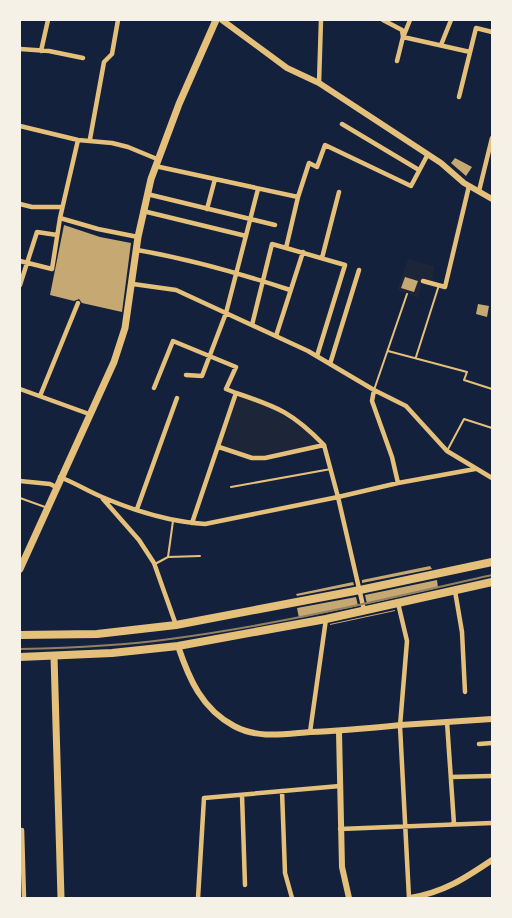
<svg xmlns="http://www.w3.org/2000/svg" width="512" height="918" font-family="'Sofia Sans Condensed',sans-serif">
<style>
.green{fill:#1d2539}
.building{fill:#c6a872}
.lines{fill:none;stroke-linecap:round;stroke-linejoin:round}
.service{stroke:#e5c07b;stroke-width:2}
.minor{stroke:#e5c07b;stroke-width:4.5}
.tertiary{stroke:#e5c07b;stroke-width:6}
.secondary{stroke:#e5c07b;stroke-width:7}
.primary{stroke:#e5c07b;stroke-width:8}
.rail{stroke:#918062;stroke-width:2}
</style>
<rect width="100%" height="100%" fill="#14213d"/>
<path class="green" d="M408,259L434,266L432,284L423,281L418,298L397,290Z
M236,393L290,415L324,445L290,453L252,458L219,447Z"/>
<path class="building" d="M455,158L472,167L466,176L451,163Z
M64,225L100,237L131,243L122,312L82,303L79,299L74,301L50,295Z
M405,277L418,281L414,292L401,288Z
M478,304L489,306L487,317L476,314Z
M430,566L432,569L362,583V580Z
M437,580L438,588L367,604L365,595Z
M353,582L354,585L297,596L296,594Z
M356,597L358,606L299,618L297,608Z
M395,610V611L330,625V624Z"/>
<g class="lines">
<path class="service" d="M388,351L467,372L464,380L492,389
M416,357L439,285
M374,390L407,294
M447,451L464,419L492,428
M231,487L331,469
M20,498L45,507
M168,557L200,556
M155,564L168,557L173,521"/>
<path class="minor" d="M383,20L402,30L403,37L397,61
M404,35L410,20
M403,37L470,52
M441,45L451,20
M20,49L49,51L83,58
M41,51L48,20
M319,83L321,20
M459,97L476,28L492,32
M342,124L419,170
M20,126L78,140L112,143L128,147L157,159
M90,139L104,62L112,54L118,20
M155,166L298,197
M479,191L492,138
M147,194L275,225
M20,204L32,207H62
M207,209L215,179
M143,211L246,236
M60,218L78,140
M286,248L345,265L317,356
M137,250C189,259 239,273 290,290
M322,258L339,192
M20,261L52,269L60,218L98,229L138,237
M423,281L445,287L469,186
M133,284L176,290L308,351L374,390L406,406L447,451L492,478
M20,285L37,232L57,235
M252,325L272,244L286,248L298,197L309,163L317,167L325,145L411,186L428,154
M276,336L303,252
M330,364L359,270
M186,375L202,376L226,313L258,189
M154,388L173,341L236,367L226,389L236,393
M20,389L89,414
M374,390L372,401L392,457L398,483
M40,396L78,303
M219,447L252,458H265L324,445L338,497L398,483L475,469
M60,477C75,483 88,491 102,497C135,511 170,522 205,524L338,497L364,610
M20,481L50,484L56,487
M103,499L139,540L154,563L176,625
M137,509L177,398
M192,523L236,393C278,407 293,413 324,445
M455,591L462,632L465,692
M398,603L407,641L400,726L409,898
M447,722L454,824
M310,732L326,619
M479,744L492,743
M451,777L492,776
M282,791L285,873L292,898
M242,795L245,885
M340,829L492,823
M22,830L24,898
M198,898L204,798L340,786"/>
<path class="tertiary" d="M222,20L287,68L319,83L441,163L464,183L492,199
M178,646C189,679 202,709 234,726C258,739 284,734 310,732C341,731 371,728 401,725C432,723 462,721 492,719
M339,732L342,867L349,898
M410,898C444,892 464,879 492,860"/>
<path class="secondary" d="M20,569L114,362L125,328L138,237L151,179L179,104L216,20
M54,656L61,898"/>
<path class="primary" d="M20,635L97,634L176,625L360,590L492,562
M20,657L112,653L178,646L326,619L492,582"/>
<path class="rail" d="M20,649C70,648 120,646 170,639C277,625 387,599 492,575"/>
</g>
<rect width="512" height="918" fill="none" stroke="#f6f1e7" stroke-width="42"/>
</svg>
